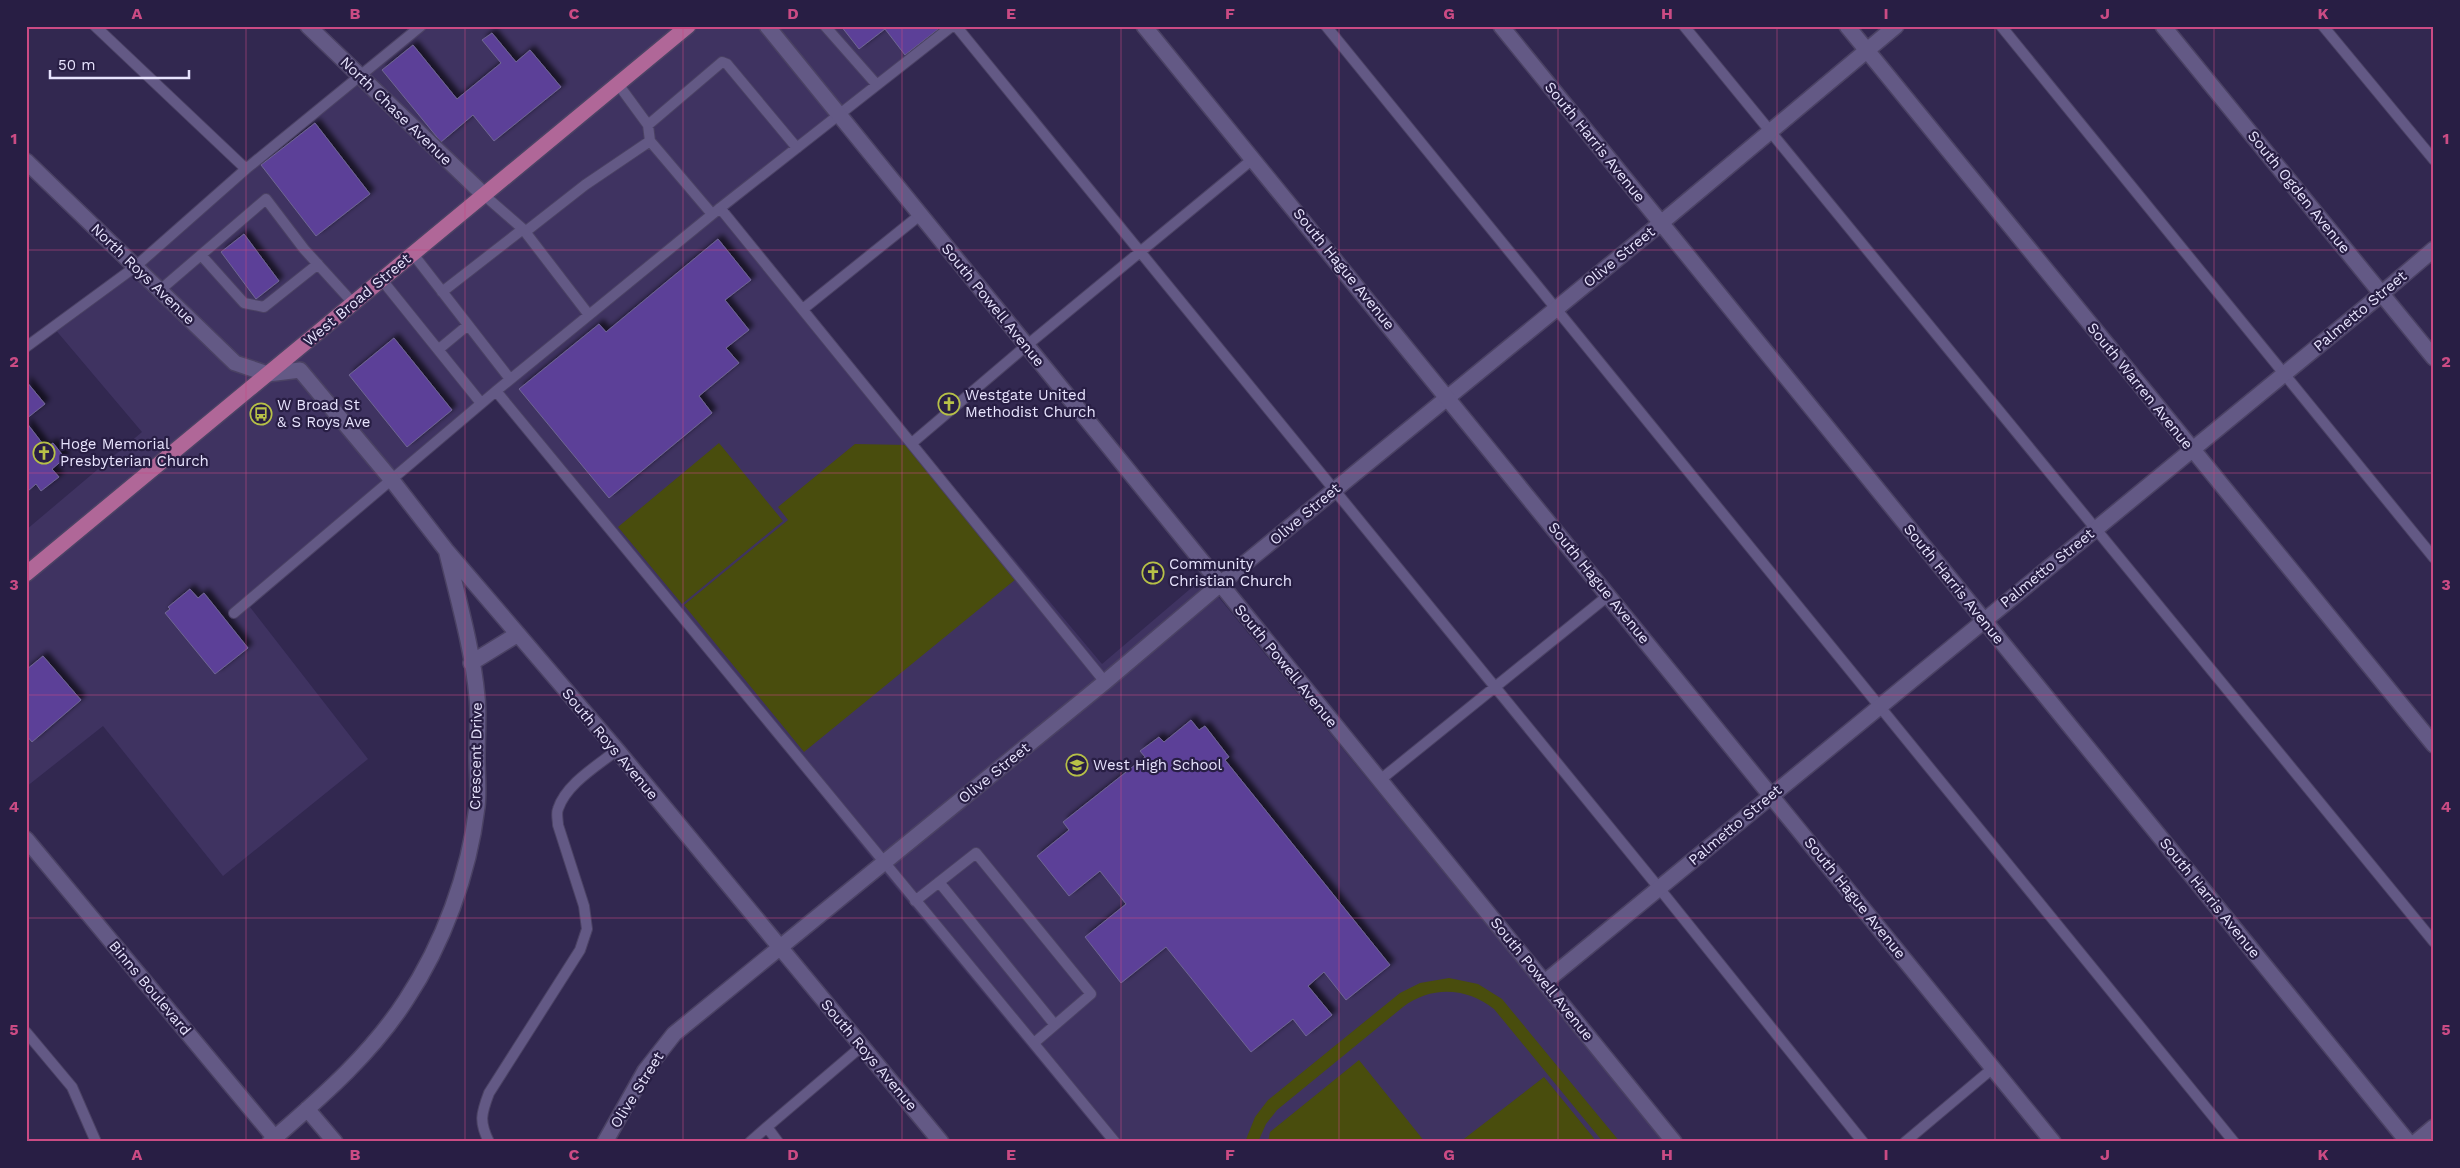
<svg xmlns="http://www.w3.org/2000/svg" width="2460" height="1168" font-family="'Work Sans',sans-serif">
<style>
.built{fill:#3f3361}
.green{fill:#494d0d}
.building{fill:#5b4198;stroke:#706693;filter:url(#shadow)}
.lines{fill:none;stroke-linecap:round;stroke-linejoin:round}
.service-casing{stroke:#4b4264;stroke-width:12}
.minor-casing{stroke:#4b4264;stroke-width:18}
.secondary-casing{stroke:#4b4264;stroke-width:18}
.primary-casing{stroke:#4b4264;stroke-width:18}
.service{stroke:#635985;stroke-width:10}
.minor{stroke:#635985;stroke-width:15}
.secondary{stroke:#635985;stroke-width:15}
.primary{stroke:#b06798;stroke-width:15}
.grid{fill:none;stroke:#cb4b84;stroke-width:1;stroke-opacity:0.55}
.labels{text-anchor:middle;stroke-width:4.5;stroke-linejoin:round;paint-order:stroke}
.street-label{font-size:15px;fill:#e7e3fd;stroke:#281e44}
.poi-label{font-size:15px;fill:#e7e3fd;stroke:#281e44;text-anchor:start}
.neatline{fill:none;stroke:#cb4b84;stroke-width:2}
.grid-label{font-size:16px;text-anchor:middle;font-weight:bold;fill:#cb4b84}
</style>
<defs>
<filter id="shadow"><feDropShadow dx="4.5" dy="-4.5" stdDeviation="2.5" flood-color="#0009"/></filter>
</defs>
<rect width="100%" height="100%" fill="#322850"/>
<path class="built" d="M414,26H956L728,209L967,503L1102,664L1203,578L1664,1142H1107L879,867L499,394L246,602L368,759L223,876L103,726L26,787V530L142,432L54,328Z"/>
<path class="green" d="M719,443L783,521L682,604L618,527Z
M855,444L907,445L1016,579L804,752L684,605L788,520L778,507Z
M1449,978L1478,984L1502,999L1620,1142H1603L1494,1009C1466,987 1431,986 1403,1007L1277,1110L1266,1124L1258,1142H1245L1255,1117L1268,1100L1400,993L1420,983Z
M1359,1060L1425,1142H1268L1270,1132Z
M1544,1077L1597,1142H1460Z"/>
<path class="building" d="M841,26H941V27L905,55L885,29L859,49Z
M492,33L516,62L530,50L561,87L494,141L473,115L441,142L382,70L413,45L457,99L501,63L482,40Z
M315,123L370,194L316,236L261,165Z
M244,234L279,281L256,299L221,252Z
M718,239L751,280L725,300L749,330L726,348L739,363L699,396L712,413L609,498L519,389L599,324L606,332Z
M394,338L452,410L407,447L349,375Z
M26,381L45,404L26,419Z
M26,422L46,448L53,443L65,458L52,469L59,477L41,491L36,484L28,491L26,489Z
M190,589L198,598L204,593L248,648L215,674L165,613L170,609L168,607Z
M43,656L81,700L32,742L26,735V670Z
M1191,720L1199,730L1205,726L1229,757L1225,760L1390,965L1346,1000L1324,972L1308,986L1332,1015L1306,1036L1293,1019L1251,1052L1166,947L1121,983L1085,937L1126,904L1100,871L1069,896L1037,856L1069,830L1063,822L1145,757L1140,751L1159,737L1164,742Z"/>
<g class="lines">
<g class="service-casing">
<path id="service" d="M95,26L246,169
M825,26L877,85
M956,26L1659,888L1863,1142
M1326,26L2234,1142
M1684,26L2434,942
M2001,26L2434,558
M2323,26L2434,160
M618,84L648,125L650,141L712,214
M648,125L722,62L727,64L797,148
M484,195L523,229L589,315
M720,208L1105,682
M525,232L585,185L650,141
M413,254L510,379
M201,255L244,303L264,307L318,264
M382,280L481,403
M159,291L266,199L304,249L353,303
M442,292L523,229
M803,309L920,215
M26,347L135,267L246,169L421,26
M439,349L468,325
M496,391L1115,1142
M912,443L1026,346L1254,158
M234,613L496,391L720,208L952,26
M1380,780L1609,595
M915,901L976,853L1091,994L1055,1025L939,882
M26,1032L72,1087L96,1142
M1034,1043L1055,1025
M489,1142C479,1122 481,1114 489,1093L580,950L587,929L584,906L558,825C558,820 556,814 558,809C566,784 597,766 617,750
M750,1142L767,1127
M778,1142L767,1127L862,1046
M1905,1142L1993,1068"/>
</g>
<g class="minor-casing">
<path id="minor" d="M308,26L484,195
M767,26L1674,1142
M1501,26L2408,1142
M1847,26L2434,745
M2163,26L2434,358
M26,161L235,363L268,374L300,370L391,479L446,550L617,750L941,1142
M471,663L518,634
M26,839L275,1138
M1545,982L2373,301L2434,249
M307,1109L335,1142
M270,1142C319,1099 370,1056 406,1000C443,944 469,874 477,807C479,791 477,774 477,758C477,738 479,717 477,697C473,651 458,599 447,553
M605,1142L645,1071L674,1034L1105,682L1238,569L1661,223L1896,26
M2416,1142L2434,1127"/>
</g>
<g class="secondary-casing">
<path id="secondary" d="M1144,26L2053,1142"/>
</g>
<g class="primary-casing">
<path id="primary" d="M26,574L688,26"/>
</g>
<use href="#service" class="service"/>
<use href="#minor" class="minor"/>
<use href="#secondary" class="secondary"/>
<use href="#primary" class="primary"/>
</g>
<path class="grid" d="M246,26V1142M465,26V1142M683,26V1142M902,26V1142M1121,26V1142M1339,26V1142M1558,26V1142M1777,26V1142M1995,26V1142M2214,26V1142M26,250H2434M26,473H2434M26,695H2434M26,918H2434"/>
<defs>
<g id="church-ring" transform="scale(1.125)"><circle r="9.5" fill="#281e44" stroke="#b7c147" stroke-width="1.5"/><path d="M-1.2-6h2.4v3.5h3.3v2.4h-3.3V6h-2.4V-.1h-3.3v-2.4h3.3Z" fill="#b7c147"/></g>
<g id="bus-ring" transform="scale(1.125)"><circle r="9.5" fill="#281e44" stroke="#b7c147" stroke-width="1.5"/><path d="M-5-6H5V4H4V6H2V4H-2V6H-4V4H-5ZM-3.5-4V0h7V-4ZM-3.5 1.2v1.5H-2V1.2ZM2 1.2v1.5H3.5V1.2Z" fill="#b7c147"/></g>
<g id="school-ring" transform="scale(1.125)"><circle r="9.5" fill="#281e44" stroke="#b7c147" stroke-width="1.5"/><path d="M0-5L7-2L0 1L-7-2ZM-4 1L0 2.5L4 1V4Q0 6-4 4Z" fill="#b7c147"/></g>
</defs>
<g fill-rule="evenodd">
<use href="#church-ring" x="949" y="404"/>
<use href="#bus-ring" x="261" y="414"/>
<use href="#church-ring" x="44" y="453"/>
<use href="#church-ring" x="1153" y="573"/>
<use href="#school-ring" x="1077" y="765"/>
</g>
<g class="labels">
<g class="street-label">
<text transform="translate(396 111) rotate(44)" y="5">North Chase Avenue</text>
<text transform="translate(1595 142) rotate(51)" y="5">South Harris Avenue</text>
<text transform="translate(2299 192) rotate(51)" y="5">South Ogden Avenue</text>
<text transform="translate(1619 257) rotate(-39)" y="5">Olive Street</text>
<text transform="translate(1344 269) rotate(51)" y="5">South Hague Avenue</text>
<text transform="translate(143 274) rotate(44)" y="5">North Roys Avenue</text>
<text transform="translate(357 300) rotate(-40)" y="5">West Broad Street</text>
<text transform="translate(993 305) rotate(51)" y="5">South Powell Avenue</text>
<text transform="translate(2360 311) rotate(-40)" y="5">Palmetto Street</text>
<text transform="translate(2140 386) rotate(51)" y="5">South Warren Avenue</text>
<text transform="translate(1305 514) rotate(-40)" y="5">Olive Street</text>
<text transform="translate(2047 568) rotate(-39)" y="5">Palmetto Street</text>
<text transform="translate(1599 583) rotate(51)" y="5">South Hague Avenue</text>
<text transform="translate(1954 584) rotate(51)" y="5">South Harris Avenue</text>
<text transform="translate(1286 666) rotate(51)" y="5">South Powell Avenue</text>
<text transform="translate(610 744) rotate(50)" y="5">South Roys Avenue</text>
<text transform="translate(476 756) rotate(-89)" y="5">Crescent Drive</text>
<text transform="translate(994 773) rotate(-39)" y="5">Olive Street</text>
<text transform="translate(1735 825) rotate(-40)" y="5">Palmetto Street</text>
<text transform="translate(1855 898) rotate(51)" y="5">South Hague Avenue</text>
<text transform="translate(2210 898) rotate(51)" y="5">South Harris Avenue</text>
<text transform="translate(1542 979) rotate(51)" y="5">South Powell Avenue</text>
<text transform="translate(150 988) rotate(50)" y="5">Binns Boulevard</text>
<text transform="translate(869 1055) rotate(50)" y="5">South Roys Avenue</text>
<text transform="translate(637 1090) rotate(-58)" y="5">Olive Street</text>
</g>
<g class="poi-label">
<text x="965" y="400">Westgate United<tspan x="965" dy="17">Methodist Church</tspan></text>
<text x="277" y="410">W Broad St<tspan x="277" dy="17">&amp; S Roys Ave</tspan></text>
<text x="60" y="449">Hoge Memorial<tspan x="60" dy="17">Presbyterian Church</tspan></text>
<text x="1169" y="569">Community<tspan x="1169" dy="17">Christian Church</tspan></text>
<text x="1093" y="770">West High School</text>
</g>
</g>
<rect width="2460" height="1168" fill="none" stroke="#281e44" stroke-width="55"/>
<path d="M50 70v8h139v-8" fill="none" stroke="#e7e3fd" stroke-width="2.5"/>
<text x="58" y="70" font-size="15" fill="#e7e3fd" stroke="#281e44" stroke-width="4" paint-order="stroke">50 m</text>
<rect x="28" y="28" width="2404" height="1112" class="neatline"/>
<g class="grid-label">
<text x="137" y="19">A</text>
<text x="355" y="19">B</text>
<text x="574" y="19">C</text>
<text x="793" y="19">D</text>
<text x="1011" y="19">E</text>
<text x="1230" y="19">F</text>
<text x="1449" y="19">G</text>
<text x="1667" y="19">H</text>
<text x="1886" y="19">I</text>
<text x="2105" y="19">J</text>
<text x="2323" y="19">K</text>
<text x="14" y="144">1</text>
<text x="2446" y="144">1</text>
<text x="14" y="367">2</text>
<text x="2446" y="367">2</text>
<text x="14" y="590">3</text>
<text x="2446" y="590">3</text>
<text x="14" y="812">4</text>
<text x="2446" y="812">4</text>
<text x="14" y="1035">5</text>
<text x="2446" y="1035">5</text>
<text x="137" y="1160">A</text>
<text x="355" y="1160">B</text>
<text x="574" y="1160">C</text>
<text x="793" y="1160">D</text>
<text x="1011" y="1160">E</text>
<text x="1230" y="1160">F</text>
<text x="1449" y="1160">G</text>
<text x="1667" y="1160">H</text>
<text x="1886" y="1160">I</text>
<text x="2105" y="1160">J</text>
<text x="2323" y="1160">K</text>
</g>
</svg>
